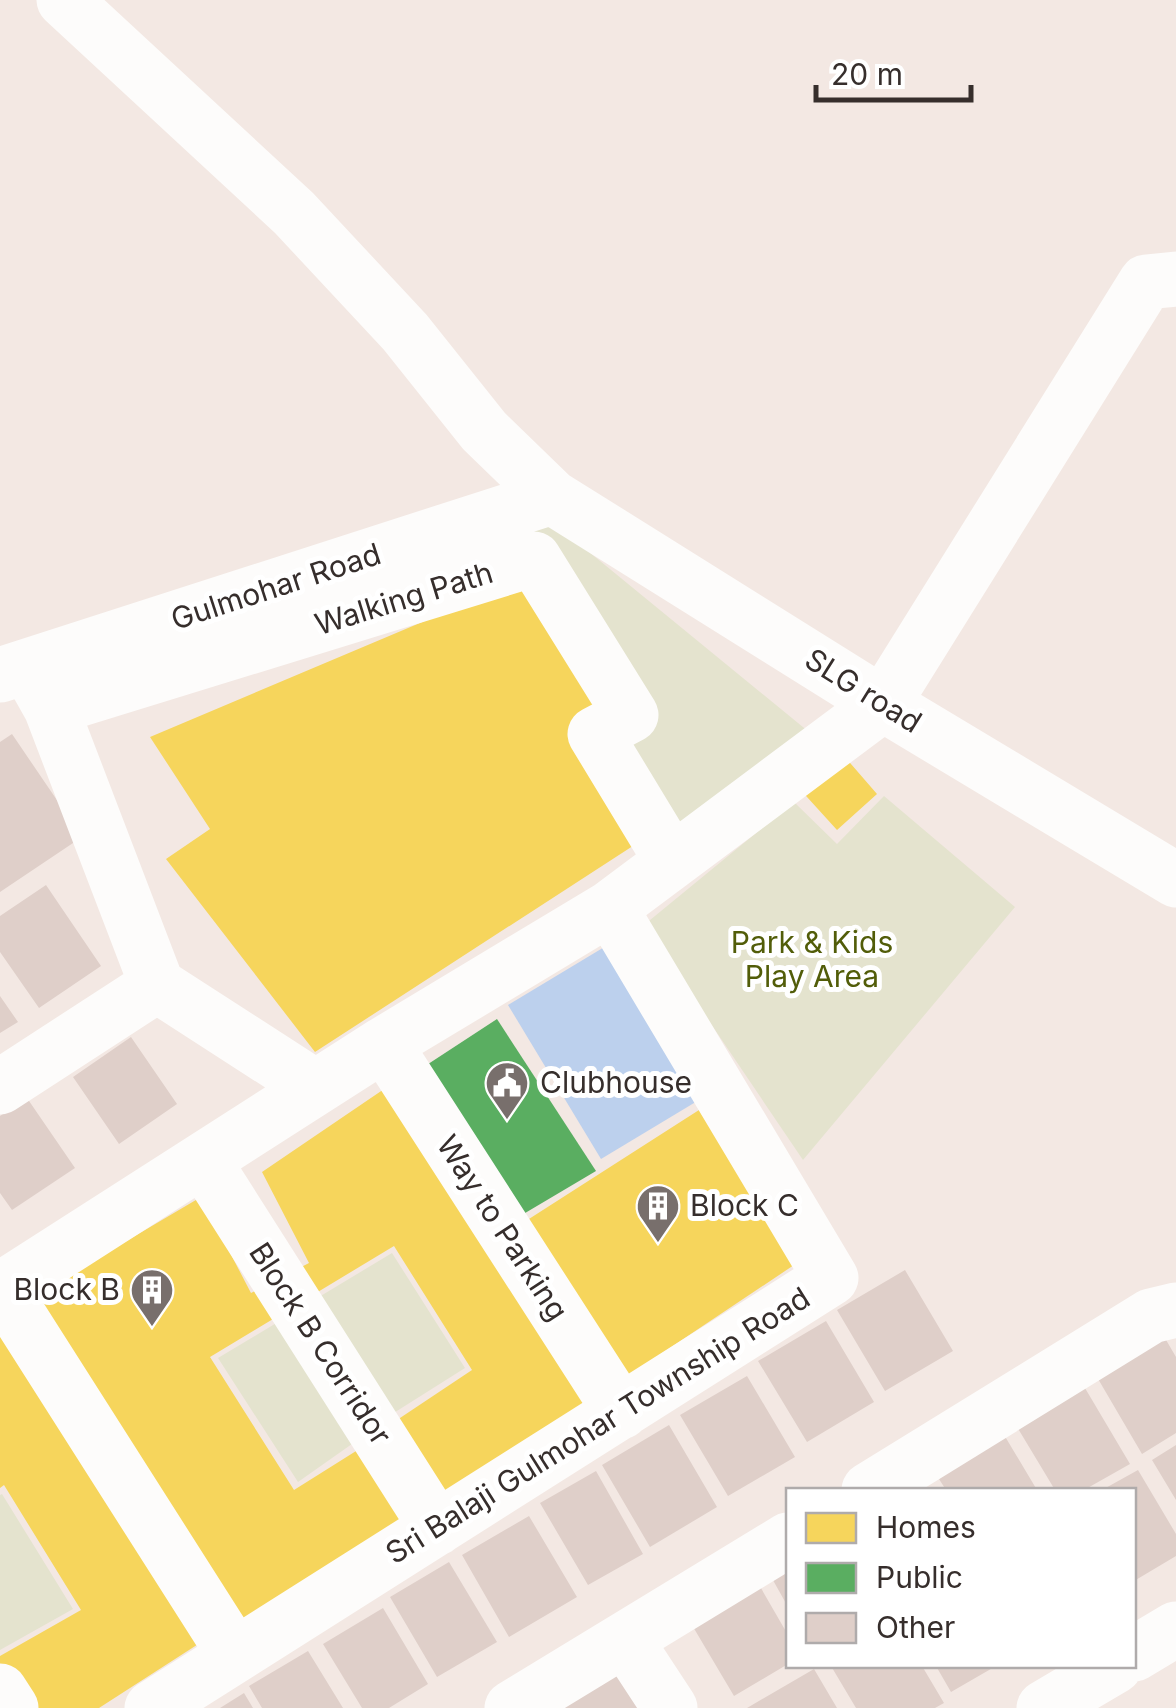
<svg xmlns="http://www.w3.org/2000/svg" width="1176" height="1708" font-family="Inter,sans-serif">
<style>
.green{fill:#e4e3ce}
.water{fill:#bcd0ed}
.homes{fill:#f6d55c}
.public{fill:#5aae61}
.building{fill:#dfcfc9}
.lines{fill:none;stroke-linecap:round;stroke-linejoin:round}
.minor{stroke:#fdfcfb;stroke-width:55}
.labels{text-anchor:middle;stroke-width:10;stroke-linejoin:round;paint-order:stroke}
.street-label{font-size:30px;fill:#362e2c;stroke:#fff}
.park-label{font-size:30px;fill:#525d09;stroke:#fff}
.poi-label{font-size:30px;fill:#362e2c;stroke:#fff;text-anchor:start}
</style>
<rect width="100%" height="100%" fill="#f3e8e3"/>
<path class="green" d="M550,520L809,732L667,839L527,537Z
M884,796L1015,907L803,1160L644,925L794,802L837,844Z
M392,1253L465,1368L381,1421L304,1306Z
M293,1313L369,1432L298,1482L218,1358Z
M2,1494L73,1609L0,1650V1495Z"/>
<path class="water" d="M611,943L704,1097L601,1159L508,1005Z"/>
<path class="homes" d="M536,574L624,711L639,842L315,1052L166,859L210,829L150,737Z
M838,749L877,794L837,830L797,786Z
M390,1085L594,1402L436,1505L385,1428L472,1370L394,1246L210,1357L294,1490L372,1441L418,1518L238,1628L28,1299L201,1197L251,1293L309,1263L262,1172Z
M699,1110L800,1261L619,1382L518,1226Z
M0,1320L203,1641L99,1708H28L0,1666V1656L81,1610L4,1485L0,1488Z"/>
<path class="public" d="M497,1019L596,1171L515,1219L419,1070Z"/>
<path class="building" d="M12,734L82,837L0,892V742Z
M46,885L101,966L39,1008L0,952V916Z
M0,996L18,1022L0,1033Z
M131,1037L177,1104L119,1144L73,1077Z
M27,1098L75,1168L12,1210L0,1193V1116Z
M905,1270L953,1351L885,1391L837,1310Z
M826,1321L874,1402L807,1442L758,1361Z
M1162,1333L1176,1357V1433L1142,1454L1094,1372Z
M747,1376L795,1457L728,1496L680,1415Z
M1082,1383L1130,1464L1084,1490H1055L1014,1422Z
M669,1425L717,1507L650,1547L602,1465Z
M1000,1428L1037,1490H946L932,1468Z
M1176,1445V1500L1152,1460Z
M1138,1470L1176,1534V1556L1134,1581V1490H1102Z
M596,1471L643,1554L588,1585L540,1503Z
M529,1516L577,1597L509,1637L462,1555Z
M788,1561V1607L769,1573Z
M449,1562L497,1642L437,1677L390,1597Z
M754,1576L788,1635V1664L734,1696L686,1615Z
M383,1608L428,1684L389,1708H362L323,1644Z
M308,1651L343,1708H262L249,1686Z
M617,1664L643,1708H552Z
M831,1666H922L944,1703L935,1708H856Z
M936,1666H996L951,1692Z
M814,1669L837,1708H747Z
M244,1693L253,1708H220Z"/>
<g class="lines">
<path class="minor" d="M64,0L294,213L405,332L484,431L552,497L883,704L1176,880
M0,675L552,497
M33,676L51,708L157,985L315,1087
M51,708L534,559L631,715L595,734L672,861
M384,1044L621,1412
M0,1087L157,985
M203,1160L437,1528
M2,1289L235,1655
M0,1290L384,1044L610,908L883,704L1146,282L1176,279
M869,1490L1151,1316L1176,1310
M626,1641L670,1708
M1134,1654L1176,1629
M0,1691L11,1708
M152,1708L831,1278L610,908
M512,1708L788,1540
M1044,1708L1115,1666"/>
</g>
<defs>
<g id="civic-pin" transform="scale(2.25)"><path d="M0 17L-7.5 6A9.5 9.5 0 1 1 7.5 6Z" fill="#786f6c" stroke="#fff"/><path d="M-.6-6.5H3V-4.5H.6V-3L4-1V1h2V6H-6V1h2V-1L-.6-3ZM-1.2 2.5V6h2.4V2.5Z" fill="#fff"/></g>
<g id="building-pin" transform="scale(2.25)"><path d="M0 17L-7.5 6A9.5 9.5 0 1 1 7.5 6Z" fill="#786f6c" stroke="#fff"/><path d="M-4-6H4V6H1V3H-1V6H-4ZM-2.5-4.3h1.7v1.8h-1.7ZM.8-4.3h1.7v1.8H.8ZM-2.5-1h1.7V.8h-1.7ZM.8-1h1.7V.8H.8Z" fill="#fff"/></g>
</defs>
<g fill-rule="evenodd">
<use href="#civic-pin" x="507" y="1083"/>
<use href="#building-pin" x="658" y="1206"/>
<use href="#building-pin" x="152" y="1290"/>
</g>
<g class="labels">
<g class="street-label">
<text transform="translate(276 587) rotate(-18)" y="10">Gulmohar Road</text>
<text transform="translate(404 599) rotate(-17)" y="10">Walking Path</text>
<text transform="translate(863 691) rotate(32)" y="10">SLG road</text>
<text transform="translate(502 1228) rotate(57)" y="10">Way to Parking</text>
<text transform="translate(320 1344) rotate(57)" y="10">Block B Corridor</text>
<text transform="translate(598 1426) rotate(-32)" y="10">Sri Balaji Gulmohar Township Road</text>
</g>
<g class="park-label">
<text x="812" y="953">Park &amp; Kids<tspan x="812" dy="34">Play Area</tspan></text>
</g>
<g class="poi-label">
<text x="540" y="1093">Clubhouse</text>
<text x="690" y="1216">Block C</text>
<text x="120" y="1300" text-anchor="end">Block B</text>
</g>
</g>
<rect x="786" y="1488" width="350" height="180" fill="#ffffff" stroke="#afabab" stroke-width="2.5"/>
<rect x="806" y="1513" width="50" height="30" fill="#f6d55c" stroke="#afabab" stroke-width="2.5"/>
<text x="876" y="1538" font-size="30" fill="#362e2c">Homes</text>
<rect x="806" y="1563" width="50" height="30" fill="#5aae61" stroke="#afabab" stroke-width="2.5"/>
<text x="876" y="1588" font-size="30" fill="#362e2c">Public</text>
<rect x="806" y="1613" width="50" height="30" fill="#dfcfc9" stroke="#afabab" stroke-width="2.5"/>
<text x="876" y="1638" font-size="30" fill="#362e2c">Other</text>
<path d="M816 85v15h155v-15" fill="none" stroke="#362e2c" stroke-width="5"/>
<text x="831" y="85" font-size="30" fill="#362e2c" stroke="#ffffff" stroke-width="8" paint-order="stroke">20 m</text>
</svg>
